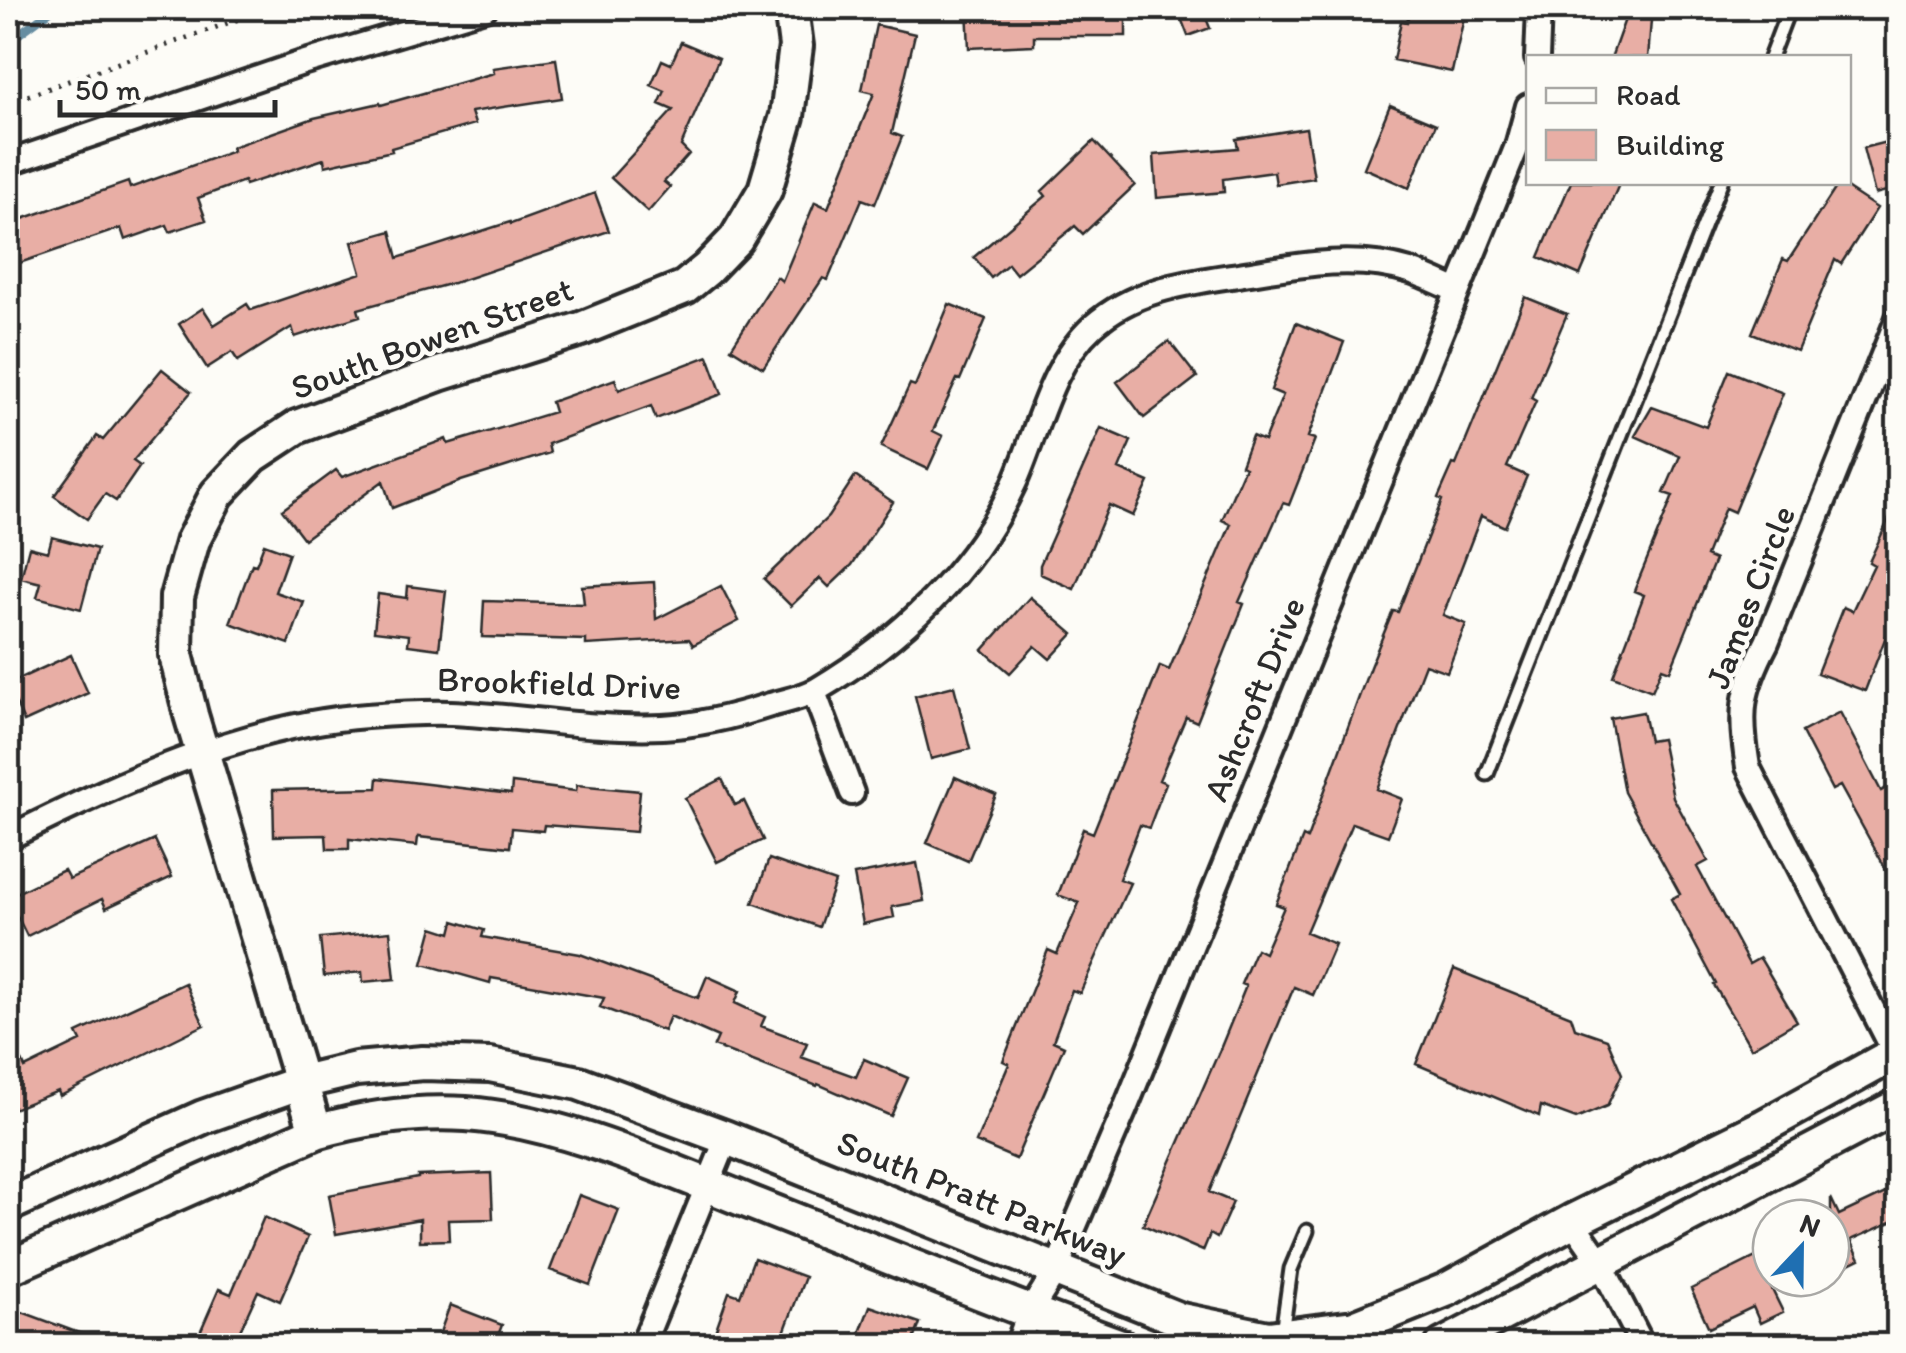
<svg xmlns="http://www.w3.org/2000/svg" width="1906" height="1353" font-family="Itim,sans-serif">
<style>
.lines{fill:none;stroke-linecap:round;stroke-linejoin:round}
.stream{stroke:#668da1;stroke-width:9}
.building{fill:#e8aea5;stroke:#2b2b2b;stroke-width:2.5}
.lane-casing{stroke:#2b2b2b;stroke-width:19}
.street-casing{stroke:#2b2b2b;stroke-width:30}
.secondary-casing{stroke:#2b2b2b;stroke-width:40}
.path{stroke:#2b2b2b;stroke-width:5;stroke-dasharray:2.5 8;stroke-linecap:butt}
.lane{stroke:#fdfcf7;stroke-width:11}
.street{stroke:#fdfcf7;stroke-width:22}
.secondary{stroke:#fdfcf7;stroke-width:32}
.labels{text-anchor:middle;stroke-width:9;stroke-linejoin:round;paint-order:stroke}
.street-label{font-size:35px;fill:#2b2b2b;stroke:#fdfcf7}
</style>
<rect width="100%" height="100%" fill="#fdfcf7"/>
<filter id="ink" filterUnits="userSpaceOnUse"><feTurbulence type="fractalNoise" baseFrequency=".01" numOctaves="2"/><feDisplacementMap in="SourceGraphic" scale="20" xChannelSelector="R" yChannelSelector="G"/><feConvolveMatrix kernelMatrix="1 2 1 2 8 2 1 2 1" color-interpolation-filters="sRGB"/></filter>
<g filter="url(#ink)">
<g class="lines">
<path class="stream" d="M8,42L54,8"/>
</g>
<path class="building" d="M967,8H1126V36H1034V45L969,48Z
M1177,8H1202L1210,28L1188,36Z
M1410,8H1466L1452,72L1393,60L1401,21L1407,22Z
M1629,8H1652L1648,58H1611Z
M876,25L915,34L892,133L902,137L875,204L862,199L828,280L823,278L763,368L731,348L777,277L782,281L815,202L828,208L874,93L862,90Z
M681,42L719,58L681,146L689,154L664,182L670,187L648,212L611,178L673,110L659,104L665,91L651,85L662,60L671,64Z
M556,59L562,98L471,112L475,124L391,148L392,151L325,166L324,159L245,185L244,181L198,198L206,220L170,232L167,225L125,240L121,228L8,267V224L128,182L130,188L233,151L232,147L314,118L380,103L381,105L494,73L493,68Z
M1390,105L1436,124L1409,188L1364,168Z
M1306,128L1314,178L1276,184L1274,172L1223,179L1224,192L1157,198L1154,155L1238,148L1236,139Z
M1898,139V188L1875,194L1863,148Z
M1094,141L1135,185L1083,234L1075,226L1016,274L1008,264L991,278L974,257L1046,196L1042,191Z
M1571,182H1620L1580,275L1539,257Z
M1839,183L1877,208L1841,264L1835,260L1797,351L1752,333L1783,259L1788,261Z
M595,193L609,231L460,281L358,309L360,316L295,337L292,327L238,361L232,352L207,368L179,324L203,308L214,325L247,304L251,310L361,273L352,242L391,231L398,258L510,222L511,224Z
M1525,297L1567,314L1531,398L1536,401L1507,467L1527,476L1505,527L1481,516L1443,615L1466,624L1447,672L1425,664L1377,789L1402,799L1388,836L1352,823L1306,932L1335,944L1313,995L1294,987L1209,1192L1233,1202L1217,1238L1210,1234L1203,1251L1143,1225L1221,1047L1246,986L1241,984L1256,949L1264,953L1284,907L1276,904L1303,837L1307,839L1370,667L1393,611L1398,612L1442,500L1438,498L1453,464L1456,465Z
M949,304L986,319L960,380L957,379L933,431L943,436L928,469L881,447L910,384L915,386Z
M1296,323L1344,342L1308,437L1315,439L1289,505L1283,503L1239,602L1244,604L1197,722L1186,717L1159,780L1166,783L1149,828L1140,825L1119,879L1130,883L1080,993L1072,990L1053,1041L1064,1046L1016,1159L976,1142L1009,1064L1003,1061L1048,950L1057,954L1079,903L1058,895L1083,829L1093,833L1160,666L1169,670L1231,524L1222,520L1245,467L1241,465L1252,436L1264,441L1283,395L1271,390Z
M1169,341L1197,377L1144,418L1117,382Z
M708,356L722,394L656,419L651,406L548,444L550,453L461,481L392,508L383,481L304,539L282,510L336,470L342,477L446,439L448,444L554,412L551,402L615,379L619,390Z
M162,369L191,392L133,461L140,466L116,501L105,494L87,519L54,496L97,436L103,440Z
M1729,371L1783,393L1734,512L1725,508L1706,556L1715,560L1670,671L1662,668L1652,691L1613,676L1644,595L1634,591L1673,496L1664,493L1680,456L1635,436L1652,407L1706,427Z
M1101,428L1131,441L1119,469L1149,482L1133,516L1109,505L1074,589L1040,574V565Z
M855,476L893,502L852,565L829,587L820,578L791,606L764,579L828,517Z
M1898,499V605L1865,691L1817,673L1843,607L1852,611L1874,565L1869,562Z
M52,537L97,549L81,609L37,597L41,583L21,578L29,547L48,552Z
M264,544L289,553L275,592L304,602L289,644L230,623L252,564L256,565Z
M654,582L656,619L721,586L739,621L693,645L689,639L586,645V640L482,637L484,601L584,604L582,586Z
M408,586L446,591L439,649L408,645L409,635L374,631L378,594L407,598Z
M1030,597L1073,634L1050,659L1035,646L1010,673L983,650Z
M71,655L88,693L24,722L8,684Z
M954,686L970,749L931,759L915,696Z
M1643,712L1649,741L1661,739L1673,797L1708,861L1697,867L1749,964L1760,958L1797,1021L1751,1048L1714,985L1716,984L1671,899L1680,894L1624,792L1610,718Z
M1840,712L1881,791L1892,785L1898,797V891L1840,786L1832,790L1802,732Z
M955,777L996,795L968,861L927,843Z
M378,778L511,794L512,783L576,791L577,785L640,791L636,832L544,825L543,831L512,828L510,847L418,837L417,846L349,839V849H327L326,835L274,836L273,790L377,788Z
M722,779L735,805L744,801L763,840L717,862L685,798Z
M155,840L172,877L106,908L102,899L27,936L8,897L64,870L69,879Z
M769,859L835,882L819,927L753,903Z
M917,863L924,901L892,907L894,917L863,924L854,875Z
M454,921L484,930L482,937L580,954L698,998L707,976L740,991L735,1003L765,1017L761,1026L807,1043L801,1057L856,1077L864,1059L908,1078L891,1116L818,1084L817,1086L714,1046L718,1037L670,1016L664,1031L600,1007L604,998L491,978L490,983L423,964L433,927L451,933Z
M390,931L395,979L363,982L362,972L324,976L320,938Z
M1454,969L1571,1016L1575,1028L1607,1039L1622,1074L1607,1106L1576,1119L1541,1106L1539,1116L1416,1064Z
M185,983L204,1025L60,1096L58,1091L8,1111V1029L25,1068L81,1041L77,1033Z
M491,1173L493,1219L448,1220L449,1240L420,1241V1219L336,1234L329,1195L418,1178V1176Z
M1898,1187V1219L1851,1240L1860,1259L1831,1273V1198L1839,1215Z
M579,1195L619,1210L590,1285L550,1270Z
M264,1217L308,1237L280,1301L258,1291L233,1346H194L219,1289L231,1294Z
M1756,1257L1783,1312L1760,1323L1753,1307L1709,1328L1691,1289Z
M754,1258L805,1277L779,1346H710L729,1292L740,1296Z
M450,1305L502,1325L494,1346H435Z
M870,1306L920,1323L912,1346H868L871,1339L859,1335Z
M22,1312L106,1343L105,1346H9Z"/>
<g class="lines">
<g class="lane-casing">
<path id="lane" d="M1770,58L1789,8
M1487,774L1721,182
M1282,1333L1291,1269L1307,1231"/>
</g>
<g class="street-casing">
<path id="street" d="M1537,58L1539,8
M8,163L302,63L485,8
M1898,318L1767,642C1741,692 1739,712 1748,767L1898,1059
M814,692L852,793
M8,838C115,784 246,724 367,716C394,714 424,712 451,713C522,716 592,730 663,727C699,725 736,716 770,705C786,701 804,697 818,689C900,640 974,571 1014,484C1038,431 1049,366 1093,326C1137,286 1195,282 1251,273C1304,264 1358,255 1410,271C1426,276 1442,284 1457,291
M1572,1221L1599,1260L1643,1346
M642,1346L727,1138
M1017,1346L1029,1313L1055,1272L1125,1109L1517,146L1528,106"/>
</g>
<g class="secondary-casing">
<path id="secondary" d="M316,1132L191,715L176,655L177,597L193,540L217,494L253,456L297,427L439,374L581,329L685,287L707,269L736,239L765,190L787,116L796,46L791,8
M8,1205L203,1117L302,1082L356,1069L423,1063L490,1065L579,1083L727,1138L1181,1320L1268,1338L1354,1327L1446,1290L1572,1221L1764,1126L1898,1052
M8,1268L316,1132C364,1118 415,1111 466,1114C557,1120 662,1167 747,1201C871,1250 995,1300 1121,1346
M1442,1346L1898,1106"/>
</g>
<path class="path" d="M8,103L269,8"/>
<use href="#lane" class="lane"/>
<use href="#street" class="street"/>
<use href="#secondary" class="secondary"/>
</g>
</g>
<g class="labels">
<g class="street-label">
<text transform="translate(432 338) rotate(-20)" y="12">South Bowen Street</text>
<text transform="translate(1750 597) rotate(-69)" y="12">James Circle</text>
<text transform="translate(559 683) rotate(2)" y="12">Brookfield Drive</text>
<text transform="translate(1254 699) rotate(-68)" y="12">Ashcroft Drive</text>
<text transform="translate(982 1198) rotate(22)" y="12">South Pratt Parkway</text>
</g>
</g>
<rect width="1906" height="1353" fill="none" stroke="#fdfcf7" stroke-width="40"/>
<rect x="20" y="20" width="1866" height="1313" fill="none" stroke="#2b2b2b" stroke-width="4" filter="url(#ink)"/>
<rect x="1526" y="55" width="325" height="130" fill="#fdfcf7" stroke="#a9a8a5" stroke-width="2.5"/>
<rect x="1546" y="88" width="50" height="15" fill="#fdfcf7" stroke="#a9a8a5" stroke-width="2.5"/>
<text x="1616" y="105" font-size="30" fill="#2b2b2b">Road</text>
<rect x="1546" y="130" width="50" height="30" fill="#e8aea5" stroke="#a9a8a5" stroke-width="2.5"/>
<text x="1616" y="155" font-size="30" fill="#2b2b2b">Building</text>
<g transform="translate(1801 1248) rotate(22)"><circle r="48" fill="#fdfcf7" stroke="#a9a8a5" stroke-width="2.5"/>
<path d="M0-8L18 38L0 25L-18 38Z" fill="#1f6fb2"/>
<text y="-15" font-size="28" font-weight="bold" text-anchor="middle" fill="#2b2b2b">N</text>
</g>
<path d="M60 100v15h215v-15" fill="none" stroke="#2b2b2b" stroke-width="5"/>
<text x="75" y="100" font-size="30" fill="#2b2b2b" stroke="#fdfcf7" stroke-width="8" paint-order="stroke">50 m</text>
</svg>
